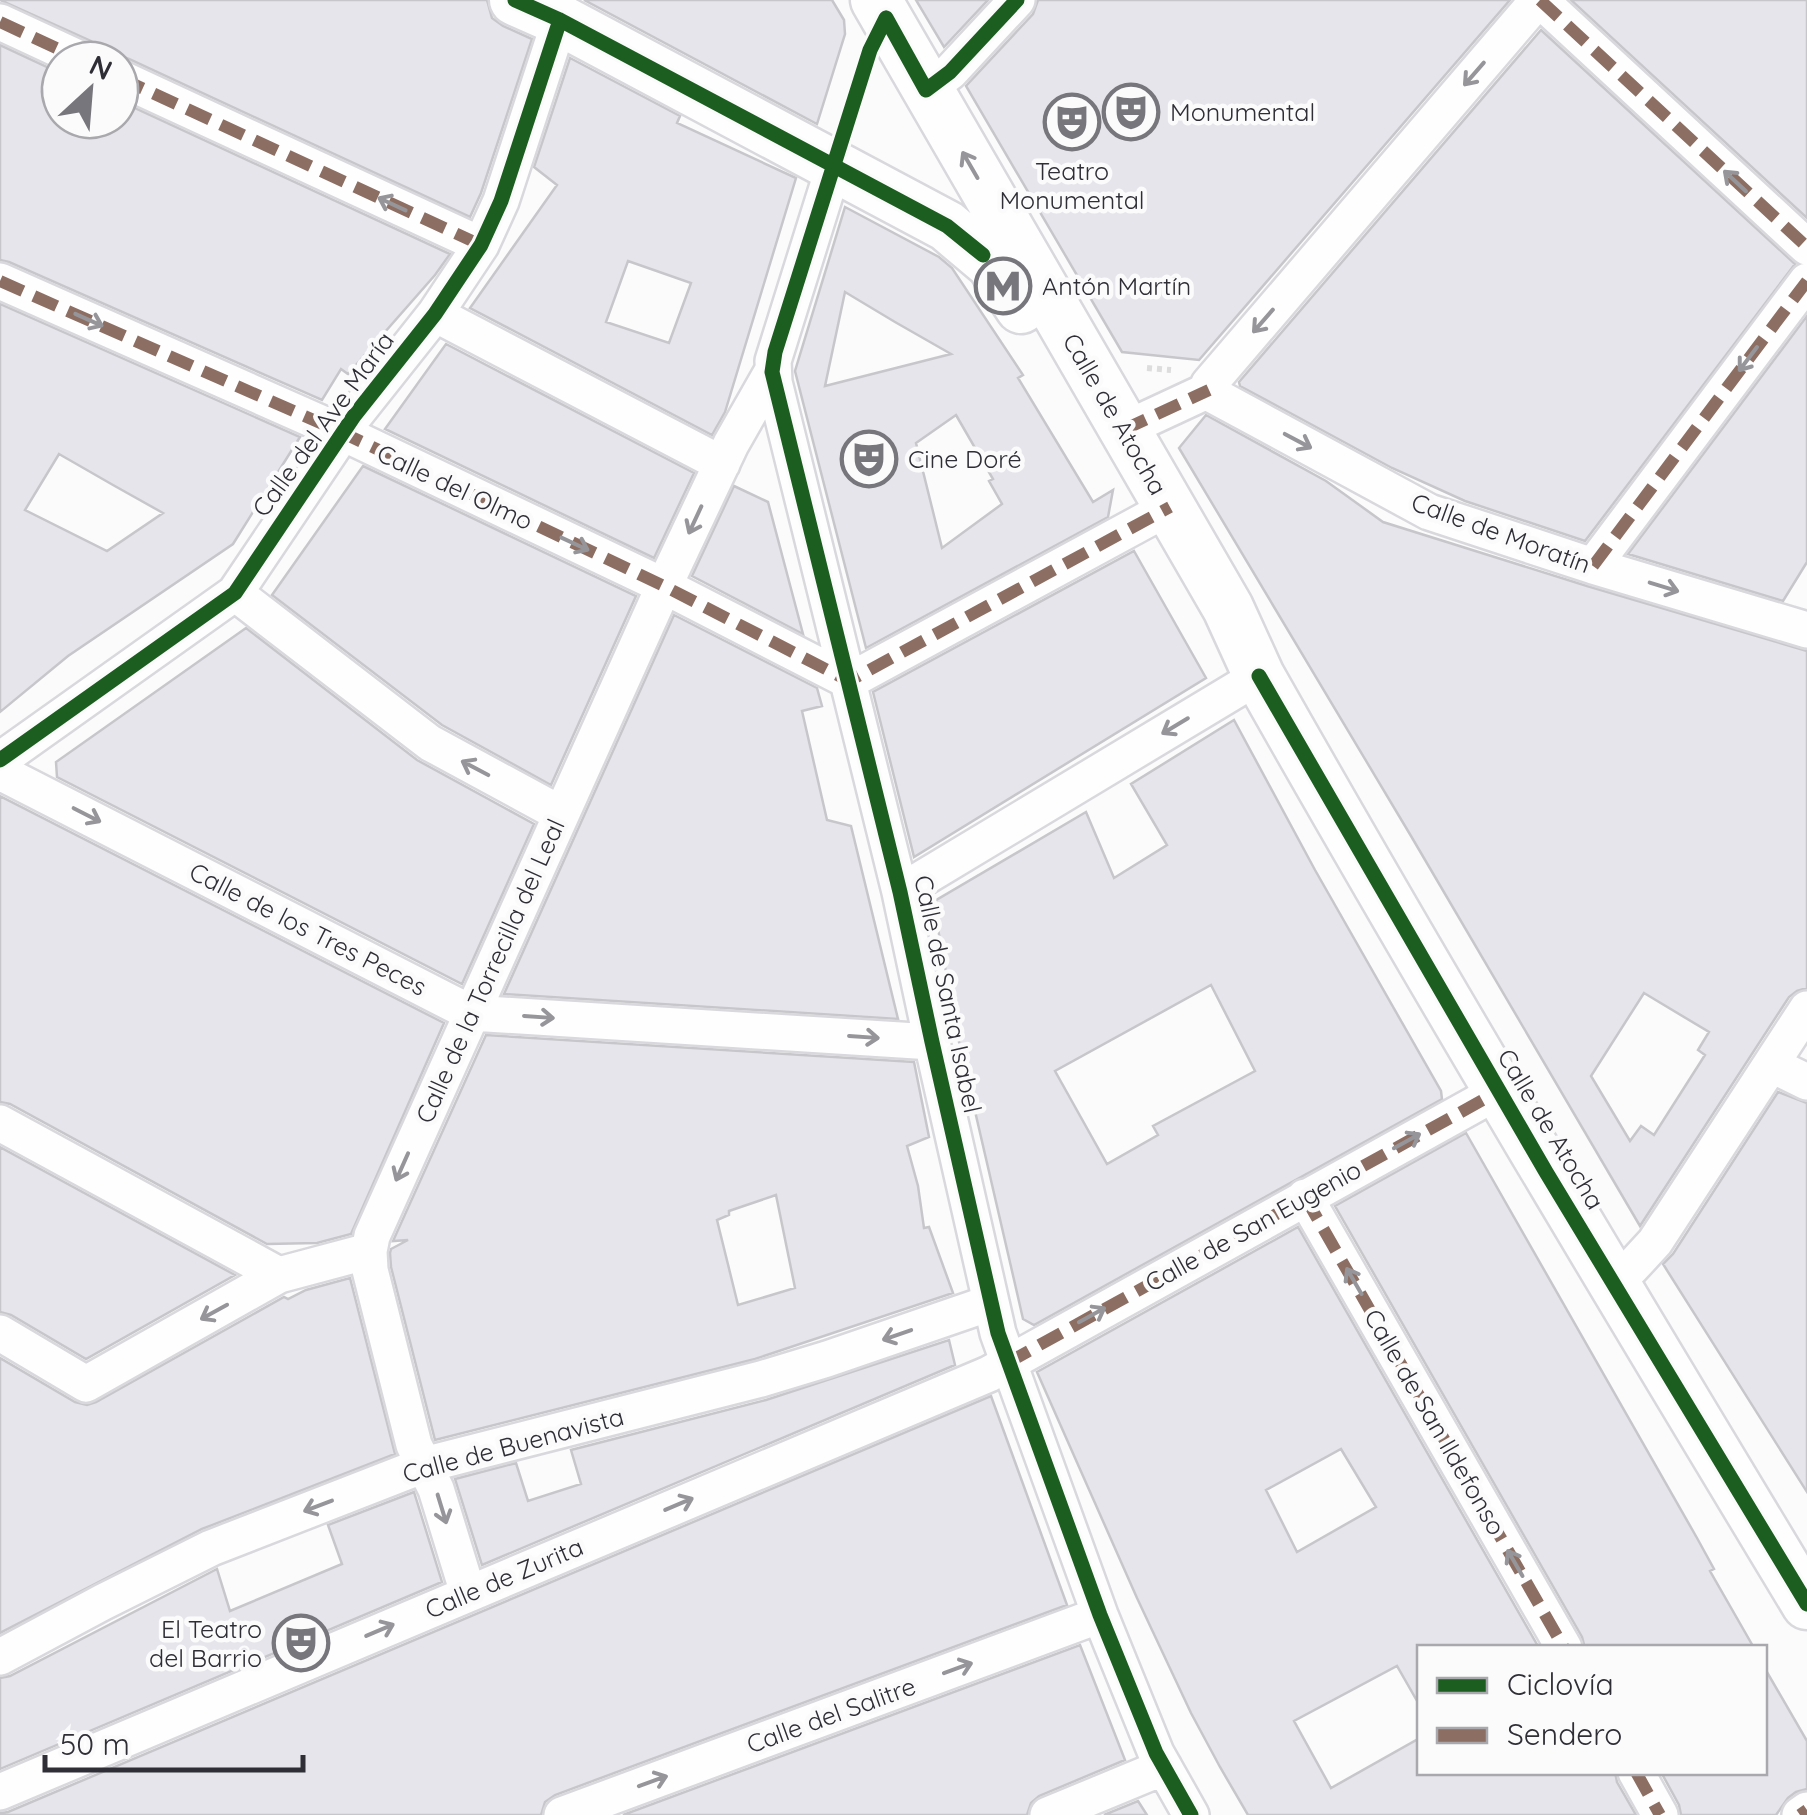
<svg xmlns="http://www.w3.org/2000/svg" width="1807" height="1815" font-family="Quicksand,sans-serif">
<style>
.building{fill:#e5e5eb;stroke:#c7c7cb;stroke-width:2.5;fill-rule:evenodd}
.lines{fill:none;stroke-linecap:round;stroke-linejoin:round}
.street-casing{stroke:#d9d9dd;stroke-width:40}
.secondary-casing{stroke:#d9d9dd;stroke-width:55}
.path{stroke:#ddd;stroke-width:6;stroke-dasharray:5 5;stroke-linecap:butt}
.street{stroke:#fefefe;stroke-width:35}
.secondary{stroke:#fefefe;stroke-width:50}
.quiet{stroke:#8d6e63;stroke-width:12;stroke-dasharray:25 12;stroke-linecap:butt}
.cycleway-casing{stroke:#fbfbfb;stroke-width:21}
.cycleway{stroke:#1b5e20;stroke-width:15}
.oneway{stroke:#96969a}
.labels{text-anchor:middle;stroke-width:9;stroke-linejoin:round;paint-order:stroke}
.poi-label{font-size:25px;fill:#2f2e37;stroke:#fbfbfb;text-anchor:start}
.street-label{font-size:25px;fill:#2f2e37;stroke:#fbfbfb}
</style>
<rect width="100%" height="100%" fill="#fbfbfb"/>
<path class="building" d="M0,0H487L492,18L503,26L532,39L481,193L470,217L129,59L100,49L91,41Z
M584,0H832L844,20L845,34L817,124Z
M916,0H988L944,47Z
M1038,0H1510L1199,360L1122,352L966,86L1033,14Z
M1571,0H1807V218Z
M1541,30L1795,264L1585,541L1465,501L1392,468L1240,386L1239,382Z
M0,45L60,73V120H120V101L450,254L435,275L348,374L341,369L322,400L9,262L0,260Z
M570,58L680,116L677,123L796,178L725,412L712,435L470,308L557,185L534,167ZM628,261L691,283L669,343L606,322Z
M845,207L939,257L952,268L1023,375L1018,378L1093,502L1113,490L1108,517L866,648L795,371ZM845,292L895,322L951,354L825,386ZM956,415L993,479L989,481L1002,504L942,548L916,443Z
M0,304L300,437L233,544L68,656L0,712ZM59,454L113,485L163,513L107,551L25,510Z
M1807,316V562L1783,601L1628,554Z
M446,344L694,473L654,558L385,429Z
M1206,415L1326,481L1383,522L1587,586L1807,651V988L1797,991L1789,997L1640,1226L1411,836L1179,448ZM1644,993L1709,1032L1698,1050L1705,1055L1654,1135L1641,1126L1630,1141L1591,1076Z
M363,466L636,596L551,785L442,725L272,595Z
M734,486L768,502L803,634L692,576Z
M1134,551L1206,678L914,857L873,692Z
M674,615L817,688L822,706L802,711L827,820L851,826L898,1019L504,994Z
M246,628L417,760L534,824L462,984L57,777L56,762Z
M1234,720L1315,870L1441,1091L1442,1099L1034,1325L1023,1319L1012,1271L959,1042L933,902L1086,812L1114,878L1167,845L1131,784ZM1211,985L1255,1071L1153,1126L1158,1135L1107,1164L1055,1071Z
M0,796L444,1023L351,1234L317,1243L267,1244L10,1104L0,1102Z
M486,1035L914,1062L929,1137L907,1146L918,1186L924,1228L929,1227L953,1293L755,1359L435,1440L391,1267L390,1253L391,1249L408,1240L393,1241ZM776,1195L795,1288L738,1305L717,1220L729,1215V1211Z
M1778,1092L1807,1103V1492L1663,1264L1673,1254Z
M1466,1133L1697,1538L1714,1569L1710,1571L1754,1648H1585L1582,1637L1335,1206Z
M0,1147L235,1275L86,1359L11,1315L0,1312Z
M1298,1227L1539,1648H1420V1706L1397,1666L1294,1721L1331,1788L1420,1738V1772H1615L1617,1782L1636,1815H1248L1220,1767L1191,1713L1137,1598L1037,1372ZM1341,1449L1376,1507L1297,1552L1266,1490Z
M350,1278L395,1454L202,1529L0,1633V1358L75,1402L87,1405L96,1402L284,1297L288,1299L306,1290Z
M949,1340L955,1365L482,1565L455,1479L516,1463L528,1501L581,1484L571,1450L766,1400Z
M991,1396L1067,1605L555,1795L545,1802L541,1815H0V1813L8,1812Z
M414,1492L442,1582L0,1769V1678L10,1676L217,1569L230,1611L342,1564L328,1525Z
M1080,1645L1125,1760L1039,1796L1031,1803L1027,1815H623Z
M1764,1667L1807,1741V1789L1796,1792L1788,1798L1776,1815H1681L1679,1805L1661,1772H1764Z
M1138,1801L1147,1815H1104Z"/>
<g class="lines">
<g class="street-casing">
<path id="street" d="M1538,0L1209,384L1213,395L1429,512L1593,566L1807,630
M1540,0L1807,247
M0,22L82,60
M120,78L481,245
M926,90L950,72L1017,0
M834,166L773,361L774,382L900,892L932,1042L998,1333L1100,1615L1156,1753L1191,1815
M0,281L343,433L664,586L849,681L1170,507
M435,314L722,464
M1123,430L1209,390
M1593,566L1807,281
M235,593L430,743L561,814
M0,760L235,593L354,416L435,314L481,245L501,201L560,20
M0,772L471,1013L932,1042
M900,892L1259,676
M1772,1065L1807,1082
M0,1123L279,1275
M1305,1197L1564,1648
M1611,1281L1631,1268L1655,1242L1807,1009
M0,1333L86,1384L279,1275L369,1251
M468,1593L436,1489L414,1445L370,1270L369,1251L372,1236L664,586L731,444L772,372
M0,1657L103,1602L211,1548L424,1465L761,1379L827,1359L990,1303
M1636,1772L1660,1815
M0,1792L989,1374L1499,1091
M562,1815L1100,1615
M1048,1815L1164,1767
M1800,1815L1807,1810"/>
</g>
<g class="secondary-casing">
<path id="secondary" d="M515,0L560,20L947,226L992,264L1021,308
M876,0L1228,608L1259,676C1436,989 1621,1296 1807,1604"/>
</g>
<path class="path" d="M845,129L866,65
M1147,368L1171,370"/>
<use href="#street" class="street"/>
<use href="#secondary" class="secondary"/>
<path class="quiet" d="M1540,0L1807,247
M0,22L82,60
M120,78L481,245
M0,281L343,433L664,586L849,681L1170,507
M1123,430L1209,390
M1593,566L1807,281
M1305,1197L1564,1648
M1007,1363L1499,1091
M1636,1772L1660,1815
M1800,1815L1807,1810"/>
<g class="cycleway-casing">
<path id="cycleway" d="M515,0L560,20L947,226L983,255
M886,18L870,50L775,352L772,372L900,892L932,1042L998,1333L1100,1615L1156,1753L1191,1815
M886,18L926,90L950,72L1017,0
M1259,676L1546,1172L1807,1604
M0,760L235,593L354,416L435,314L481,245L501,201L560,20"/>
</g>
<use href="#cycleway" class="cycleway"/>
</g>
<defs><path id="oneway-shaft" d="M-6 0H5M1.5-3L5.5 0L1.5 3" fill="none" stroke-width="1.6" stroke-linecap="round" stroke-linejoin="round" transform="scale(2.5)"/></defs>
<g class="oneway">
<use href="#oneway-shaft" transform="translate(1474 74) rotate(131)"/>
<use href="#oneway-shaft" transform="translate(970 165) rotate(-120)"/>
<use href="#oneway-shaft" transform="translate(1735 181) rotate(-137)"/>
<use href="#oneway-shaft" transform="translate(392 204) rotate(-155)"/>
<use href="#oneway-shaft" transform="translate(89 320) rotate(24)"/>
<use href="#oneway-shaft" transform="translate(1263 321) rotate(131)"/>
<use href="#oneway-shaft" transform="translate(1748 359) rotate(127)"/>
<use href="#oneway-shaft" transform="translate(1298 441) rotate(28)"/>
<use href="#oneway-shaft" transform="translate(695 520) rotate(115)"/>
<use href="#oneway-shaft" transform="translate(575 544) rotate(25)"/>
<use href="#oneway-shaft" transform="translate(1664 587) rotate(17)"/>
<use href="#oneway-shaft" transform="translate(1175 726) rotate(149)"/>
<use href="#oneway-shaft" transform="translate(475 768) rotate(-152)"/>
<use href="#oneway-shaft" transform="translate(87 815) rotate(27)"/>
<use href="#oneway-shaft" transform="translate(539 1017) rotate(4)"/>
<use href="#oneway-shaft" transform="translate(864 1037) rotate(4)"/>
<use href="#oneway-shaft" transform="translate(1407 1141) rotate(-29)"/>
<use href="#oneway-shaft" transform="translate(402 1167) rotate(114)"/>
<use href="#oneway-shaft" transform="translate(1354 1281) rotate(-120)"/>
<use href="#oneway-shaft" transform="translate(214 1312) rotate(151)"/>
<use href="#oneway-shaft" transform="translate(1092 1315) rotate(-29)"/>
<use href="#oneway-shaft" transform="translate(897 1335) rotate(161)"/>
<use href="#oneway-shaft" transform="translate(679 1504) rotate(-23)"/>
<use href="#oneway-shaft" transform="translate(318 1506) rotate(159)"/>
<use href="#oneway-shaft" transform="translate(442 1509) rotate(73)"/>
<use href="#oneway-shaft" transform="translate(1515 1563) rotate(-120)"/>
<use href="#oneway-shaft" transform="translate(380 1630) rotate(-23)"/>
<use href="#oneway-shaft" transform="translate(958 1668) rotate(-20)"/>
<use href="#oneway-shaft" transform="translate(653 1781) rotate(-20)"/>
</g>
<defs>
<g id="theatre-ring" transform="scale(2.875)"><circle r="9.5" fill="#fbfbfb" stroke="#76767c" stroke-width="1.5"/><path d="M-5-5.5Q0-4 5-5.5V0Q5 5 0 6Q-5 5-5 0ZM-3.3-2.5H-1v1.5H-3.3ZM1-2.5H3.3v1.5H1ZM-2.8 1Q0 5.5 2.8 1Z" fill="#76767c"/></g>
<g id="metro-ring" transform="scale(2.875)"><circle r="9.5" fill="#fbfbfb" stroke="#76767c" stroke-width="1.5"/><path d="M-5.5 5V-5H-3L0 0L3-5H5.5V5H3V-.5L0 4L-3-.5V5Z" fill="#76767c"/></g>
</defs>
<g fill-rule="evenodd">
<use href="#theatre-ring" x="1131" y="112"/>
<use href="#theatre-ring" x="1072" y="122"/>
<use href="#metro-ring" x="1003" y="286"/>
<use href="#theatre-ring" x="869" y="459"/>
<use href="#theatre-ring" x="301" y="1643"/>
</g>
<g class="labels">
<g class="poi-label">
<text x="1170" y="121">Monumental</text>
<text x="1072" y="180" text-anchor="middle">Teatro<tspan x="1072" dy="29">Monumental</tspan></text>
<text x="1042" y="295">Antón Martín</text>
<text x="908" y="468">Cine Doré</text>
<text x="262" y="1638" text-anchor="end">El Teatro<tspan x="262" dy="29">del Barrio</tspan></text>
</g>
<g class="street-label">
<text transform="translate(1115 414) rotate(60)" y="9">Calle de Atocha</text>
<text transform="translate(323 424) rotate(-54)" y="9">Calle del Ave María</text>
<text transform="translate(455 487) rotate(25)" y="9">Calle del Olmo</text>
<text transform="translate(1501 533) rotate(20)" y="9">Calle de Moratín</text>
<text transform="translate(308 929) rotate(27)" y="9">Calle de los Tres Peces</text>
<text transform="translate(490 971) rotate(-66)" y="9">Calle de la Torrecilla del Leal</text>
<text transform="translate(948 994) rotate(78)" y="9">Calle de Santa Isabel</text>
<text transform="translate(1551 1129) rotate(59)" y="9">Calle de Atocha</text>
<text transform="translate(1253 1226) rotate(-29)" y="9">Calle de San Eugenio</text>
<text transform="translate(1435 1422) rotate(60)" y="9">Calle de San Ildefonso</text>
<text transform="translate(513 1445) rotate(-15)" y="9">Calle de Buenavista</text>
<text transform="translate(504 1578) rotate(-23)" y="9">Calle de Zurita</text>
<text transform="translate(831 1715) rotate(-20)" y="9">Calle del Salitre</text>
</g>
</g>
<rect x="1417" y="1645" width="350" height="130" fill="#fbfbfb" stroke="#a9a9ad" stroke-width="2.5"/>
<rect x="1437" y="1678" width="50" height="15" fill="#1b5e20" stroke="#a9a9ad" stroke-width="2.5"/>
<text x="1507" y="1695" font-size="30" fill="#2f2e37">Ciclovía</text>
<rect x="1437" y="1728" width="50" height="15" fill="#8d6e63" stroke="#a9a9ad" stroke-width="2.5"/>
<text x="1507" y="1745" font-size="30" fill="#2f2e37">Sendero</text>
<g transform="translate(90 90) rotate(26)"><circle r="48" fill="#fbfbfb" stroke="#a9a9ad" stroke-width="2.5"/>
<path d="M0-8L18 38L0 25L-18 38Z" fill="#76767c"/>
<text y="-15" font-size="28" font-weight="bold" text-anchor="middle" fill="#2f2e37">N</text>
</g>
<path d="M45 1755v15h258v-15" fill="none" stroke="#2f2e37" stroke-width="5"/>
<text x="60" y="1755" font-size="30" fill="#2f2e37" stroke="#fbfbfb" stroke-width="8" paint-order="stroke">50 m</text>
</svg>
